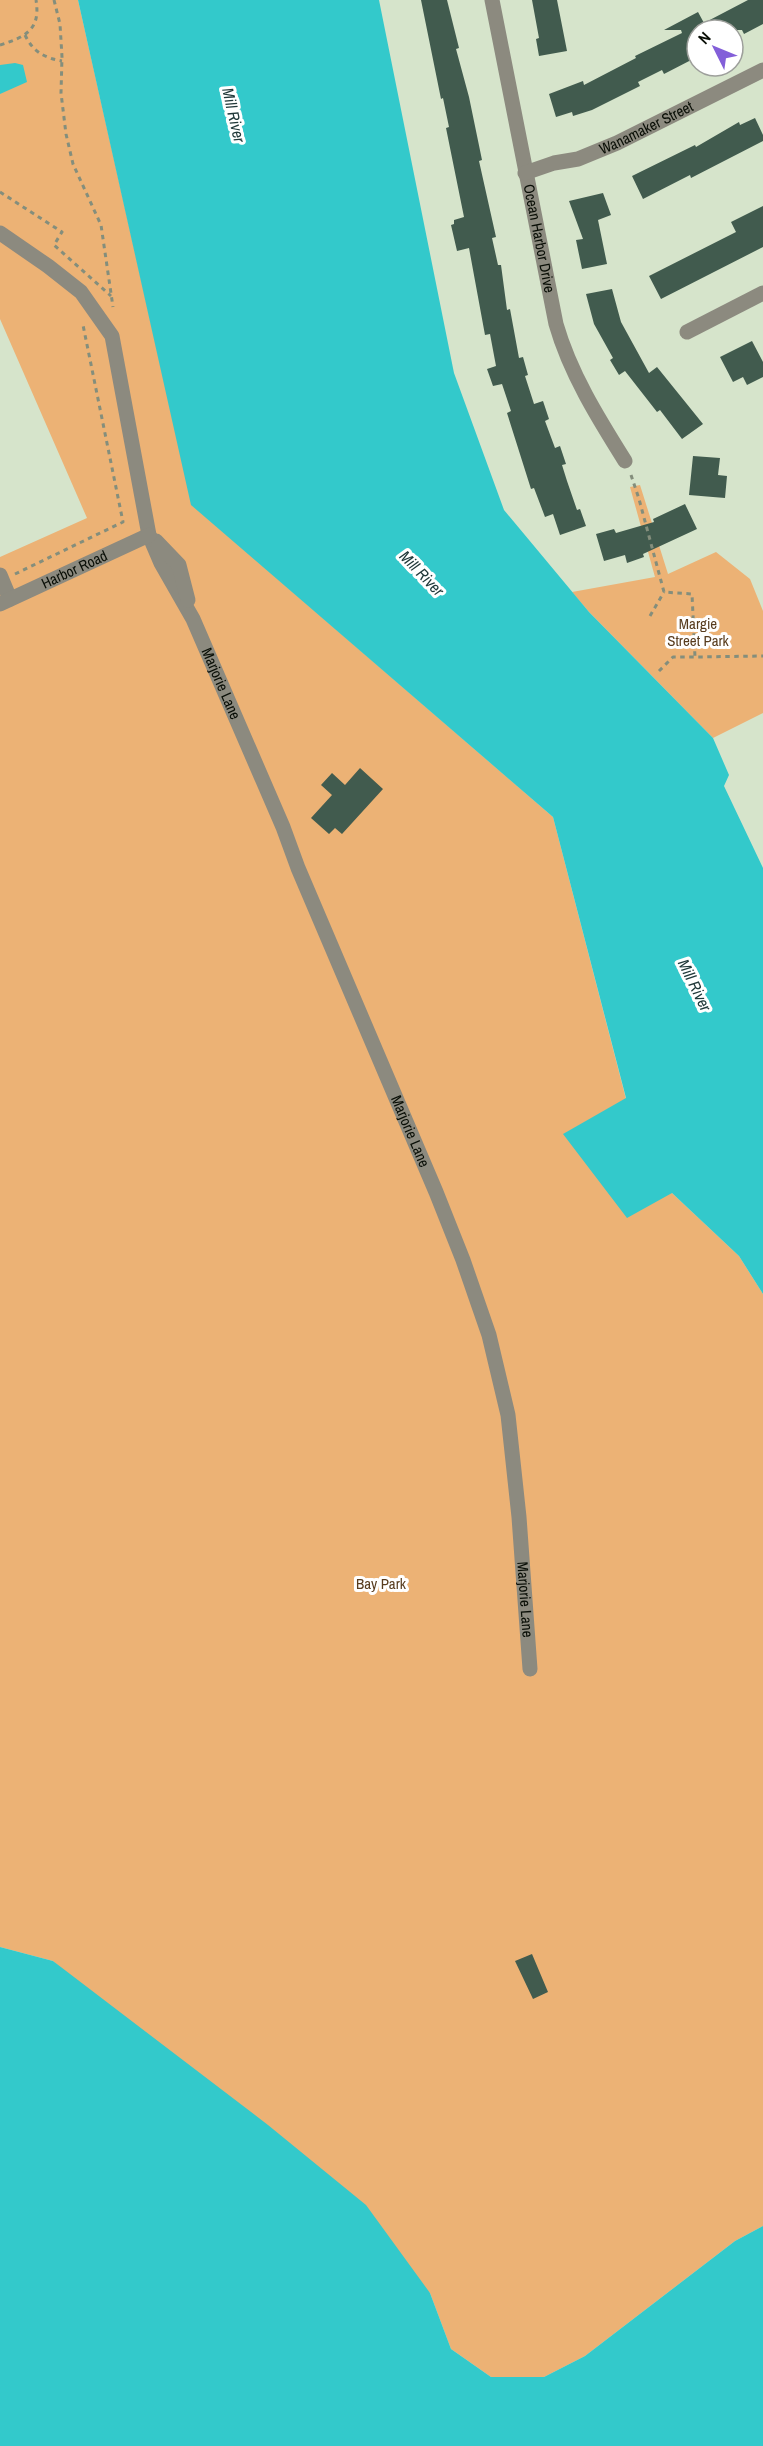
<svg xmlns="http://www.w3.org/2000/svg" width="763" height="2446" font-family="'Archivo Narrow',sans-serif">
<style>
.green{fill:#ecb275}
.water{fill:#33c9cb}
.building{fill:#415b4e}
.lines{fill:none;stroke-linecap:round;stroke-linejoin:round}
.path{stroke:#848e7c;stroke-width:3;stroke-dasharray:4.5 4.5;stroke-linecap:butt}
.minor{stroke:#8c8a7f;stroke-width:15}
.labels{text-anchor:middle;stroke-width:6;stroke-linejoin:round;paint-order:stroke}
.street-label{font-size:15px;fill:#090e06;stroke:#fff}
.park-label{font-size:15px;fill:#583c1e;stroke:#fff}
.water-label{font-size:16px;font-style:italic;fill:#21393a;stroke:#fff}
</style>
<rect width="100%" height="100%" fill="#d6e4cb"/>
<path class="green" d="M0,0H78L192,505L553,817L626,1099L564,1134L672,1193L739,1256L763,1294V2226L735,2241L585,2356L544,2377H491L451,2349L430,2293L53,1961L0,1947V557L87,518L0,319Z
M640,485L668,574L716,552L750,579L763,611V713L713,738L589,612L572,592L655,577L630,487Z"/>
<path class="water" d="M78,0H379L454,373L504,510L589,612L713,738L729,775L724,786L763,868V1294L739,1256L672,1193L627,1218L563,1134L626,1098L553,817L191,505Z
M15,63L23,65L27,82L0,94V65Z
M0,1947L53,1961L268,2125L366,2205L430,2293L451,2349L491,2377H544L585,2356L735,2241L763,2226V2446H0Z"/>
<path class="building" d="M421,0H447L459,48L456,49L469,97L482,160L479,161L496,237L492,238L498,265H501L507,310L510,309L519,358L523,357L528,375L525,376L534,404L543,401L549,419L545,421L555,448L560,446L566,464L562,465L567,481L577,510L580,509L586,526L560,535L553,514L545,517L534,488L531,489L507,413L511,411L502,384L493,386L487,369L496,366L490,334L485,335L469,248L457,251L451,225L454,224V220L464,217L446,128L449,127L443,98L441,99Z
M532,0H557L567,51L539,56L536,39L539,38Z
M748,0H763V24L744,34L742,30H697V62L695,58L664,74L662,70L638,82L640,86L592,110L573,116L572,112L556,117L549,94L583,81L584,85L636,58L635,56L682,33L681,30H664L698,12L704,23Z
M755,118L763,135V141L691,178L690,175L643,199L632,176L695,145L696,147L739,122L740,125Z
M603,193L611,215L598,220L607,264L582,269L576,240L583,239L569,201Z
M763,206V247L661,299L649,276L736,232L731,222Z
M612,289L621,322L649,373L657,367L703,424L682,439L660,410L657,412L625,371L619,375L610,360L613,358L594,324L586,294Z
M752,341L763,362V377L747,385L743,377L733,382L720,357Z
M693,456L720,458L718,475L727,476L725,498L689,495Z
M685,504L697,529L643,554L644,557L627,563L625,555L604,561L596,534L614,529L616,533L654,522L653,519Z
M360,768L383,789L342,834L335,828L329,834L311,818L332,795L321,785L332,773L345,785Z
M532,1954L548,1992L533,1999L515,1961Z"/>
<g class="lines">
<path class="path" d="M54,0L60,24L62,57L61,93L66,134L73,164L101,225L113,307
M25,35C33,52 45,58 62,61
M0,45C25,37 41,30 36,0
M0,192L62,232L54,245L111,296
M631,475L639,499L664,592L692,594L695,657L763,656
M15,574L123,522L83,325
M650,616L664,592
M659,671L673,657H695"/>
<g class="minor">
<path id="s1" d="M492,0L556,324C570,373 598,418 625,461"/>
<path id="s2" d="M525,173L554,163L578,159L617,143L763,70"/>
<path id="s3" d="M0,233L48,266L81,292L112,336L149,535L161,563L193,619L283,827L298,868L436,1192L463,1260L489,1335L508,1415L519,1517L530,1669"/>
<path d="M687,332L763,293"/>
<path d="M156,541L179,565L188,600"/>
<path d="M0,575L10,599"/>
<path id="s4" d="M0,604L149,535"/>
</g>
</g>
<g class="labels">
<g class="street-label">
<text dy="5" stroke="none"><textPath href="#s2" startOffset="130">Wanamaker Street</textPath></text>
<text dy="5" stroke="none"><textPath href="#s1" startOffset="243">Ocean Harbor Drive</textPath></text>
<text dy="5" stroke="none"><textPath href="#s4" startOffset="82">Harbor Road</textPath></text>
<text dy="5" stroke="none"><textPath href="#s3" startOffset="522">Marjorie Lane</textPath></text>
<text dy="5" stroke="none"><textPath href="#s3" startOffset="1008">Marjorie Lane</textPath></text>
<text dy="5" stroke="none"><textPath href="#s3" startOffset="1494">Marjorie Lane</textPath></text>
</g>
<g class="park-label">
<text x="698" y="629">Margie<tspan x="698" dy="17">Street Park</tspan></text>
<text x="381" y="1589">Bay Park</text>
</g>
<g class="water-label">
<text transform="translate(234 115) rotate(77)" y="6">Mill River</text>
<text transform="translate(422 573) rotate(46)" y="6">Mill River</text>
<text transform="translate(695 985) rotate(64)" y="6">Mill River</text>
</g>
</g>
<g transform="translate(715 48) rotate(313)"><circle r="28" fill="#ffffff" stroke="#9d9f9b" stroke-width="1.5"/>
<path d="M0-4.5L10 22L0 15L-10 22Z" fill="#835fd9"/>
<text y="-9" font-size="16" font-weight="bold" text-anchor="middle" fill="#090e06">N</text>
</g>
</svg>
